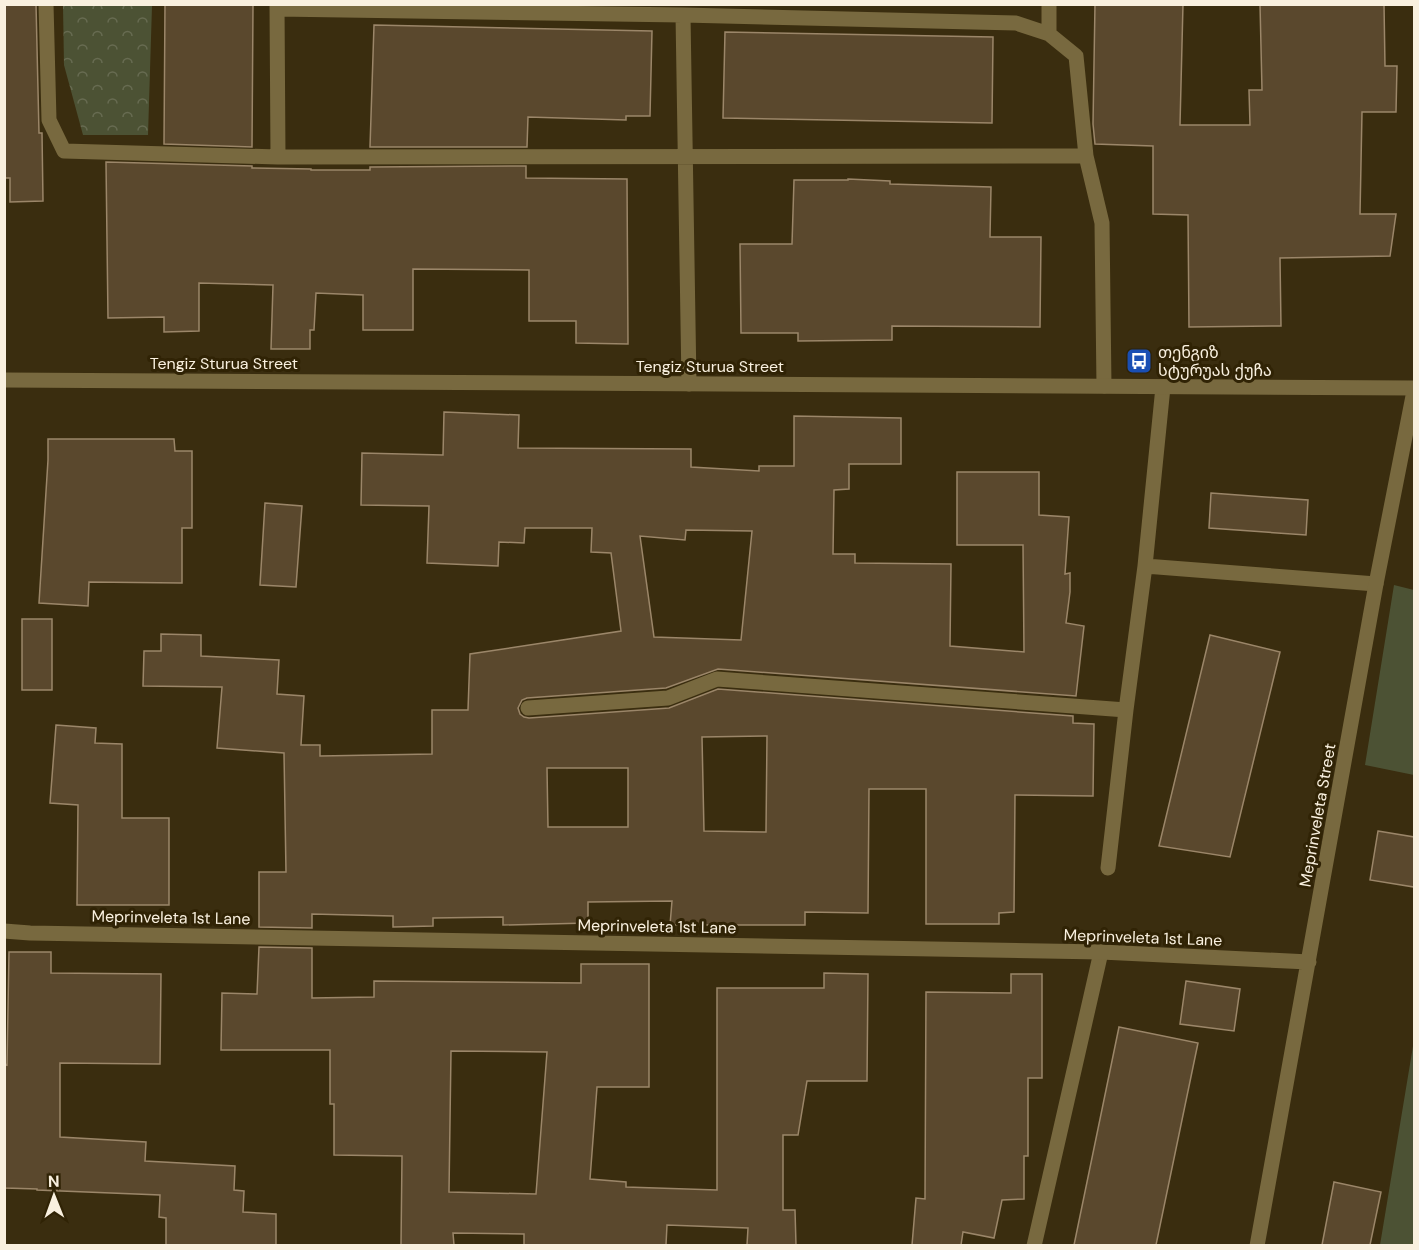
<svg xmlns="http://www.w3.org/2000/svg" width="1419" height="1250" font-family="'DM Sans','Noto Sans Georgian',sans-serif">
<style>
.grass{fill:#4c5234}
.forest{fill:url(#forest-crowns)}
.building{fill:#5a482d;stroke:#9b8669;stroke-width:1.5;fill-rule:evenodd}
.lines{fill:none;stroke-linecap:round;stroke-linejoin:round}
.service{stroke:#78693f;stroke-width:15}
.minor{stroke:#78693f;stroke-width:15}
.labels{text-anchor:middle;stroke-width:6;stroke-linejoin:round;paint-order:stroke}
.poi-label{font-size:16px;fill:#f9f0df;stroke:#302305;text-anchor:start}
.street-label{font-size:16px;fill:#f9f0df;stroke:#302305}
</style>
<defs>
<pattern id="forest-crowns" width="20" height="18" patternUnits="userSpaceOnUse" patternTransform="scale(1.5)"><rect width="20" height="18" fill="#4c5234"/><path d="M2 6a3 3 0 1 1 6 0M12 15a3 3 0 1 1 6 0" fill="none" stroke="#676b51"/></pattern>
</defs>
<rect width="100%" height="100%" fill="#3a2d0f"/>
<path class="grass" d="M1394,585L1414,590V775L1365,765Z
M1414,1040V1245H1380Z"/>
<path class="forest" d="M63,5H152L148,135H83L64,65Z"/>
<path class="building" d="M4,4H36L39,133H42L43,201L10,202V178H4Z
M165,4H253L252,147L164,144Z
M1095,4H1183L1180,125H1250L1249,90H1262L1260,4H1384L1385,66H1397L1396,112H1362L1360,214H1396L1390,256L1280,258L1281,326L1189,327L1188,215L1153,214V146L1095,144L1093,124Z
M374,25L652,31L650,116H626V120L528,117L527,147H370Z
M725,32L993,37L992,123L723,118Z
M106,162L252,166V168L311,169V170H370V167L526,166V178L627,179L628,344L576,343V321H529V270L413,269V330H363V295L316,293L314,330H310V349H271L273,285L199,283V331L164,332V317L108,318Z
M848,179L890,181V184L991,187L990,237H1041L1040,327L892,326V340L798,341V333H741L740,244H792L794,180H848Z
M444,412L519,415L518,448L691,449V467L759,471V466H794V416L901,418V464H849V489L834,490L833,554H855V563L951,564L950,646L1024,652L1023,545H957V472H1039V515L1069,517L1065,574L1070,573V592L1066,623L1084,626L1076,696L718,669L666,688L527,698L522,700L518,708L520,714L524,717L529,718L669,708L718,689L1073,716V723L1094,724L1093,796L1015,795L1014,912L999,913V924H926V789H869L868,913L805,912V925H670L672,901L588,902V923L503,925V917L433,918V926L393,927V916L312,914V928L259,927V872H286L284,753L217,748L222,687L143,686L144,651H161V634L201,635V656L279,660L277,694L304,696L301,745H320V756L432,754V710H468L470,654L621,631L611,553L591,552L592,528H525L524,543L499,542L498,566L427,563L429,506L361,505L362,453L443,455ZM686,530L752,531L741,640L654,637L640,536L685,540ZM767,736L766,832L704,831L702,737ZM547,768H628V827H548Z
M48,439H174L175,451H192V528H182V583L89,582L88,606L39,603L48,460Z
M1211,493L1308,500L1306,535L1209,528Z
M265,503L302,506L296,587L260,585Z
M22,619H52V690H22Z
M1210,635L1280,652L1230,857L1159,846Z
M56,725L96,728L95,743L122,744V818H169V905H77L78,805L50,803Z
M1378,831L1414,837V887L1370,880Z
M259,947L312,948V998L374,997V981L581,983V964H649V1087H597L590,1179L626,1182V1187L717,1190V988H824V973L868,974L867,1081H807L798,1135H783V1210H795L796,1245H747L748,1228L667,1225L666,1245H524V1234L453,1233L454,1245H401L402,1156L334,1155V1104H330V1050H221L222,993L257,994ZM451,1051L547,1052L536,1194L449,1192Z
M9,952H51V973L161,974L160,1064L60,1063V1137L146,1142L145,1161L235,1166L234,1190L244,1191L243,1212L276,1214V1245H166V1218L159,1217L160,1195L37,1190V1189L5,1188V1064L7,1065Z
M1011,974H1042V1078H1028V1156H1024V1199L1002,1200L994,1238L963,1232L961,1245H912L916,1198L925,1199L926,992L1011,993Z
M1186,981L1240,989L1234,1031L1180,1024Z
M1119,1027L1198,1043L1156,1245H1074Z
M1334,1182L1381,1192L1370,1245H1322Z"/>
<g class="lines">
<path class="service" d="M46,4L49,120L64,151L278,157L1086,156
M277,4L278,157
M1049,4V34
M277,9L683,15L1016,23L1049,34L1076,56L1086,156L1102,223L1104,386
M683,15L689,384
M1145,566L1376,584
M528,708L668,698L717,679L1126,710
M1108,868L1126,710L1145,566L1163,387
M1034,1246L1101,952"/>
<path class="minor" d="M4,380L1414,388
M4,931L30,933L1101,952L1309,962
M1257,1246L1376,584L1414,391"/>
</g>
<defs>
<g id="bus-square" transform="scale(1.35)"><rect x="-9" y="-9" width="18" height="18" rx="4" fill="#1a4fb4" stroke="#302305"/><path d="M-5-6H5V4H4V6H2V4H-2V6H-4V4H-5ZM-3.5-4V0h7V-4ZM-3.5 1.2v1.5H-2V1.2ZM2 1.2v1.5H3.5V1.2Z" fill="#fff"/></g>
</defs>
<g fill-rule="evenodd">
<use href="#bus-square" x="1139" y="361"/>
</g>
<g class="labels">
<g class="poi-label">
<text x="1158" y="358">თენგიზ<tspan x="1158" dy="18">სტურუას ქუჩა</tspan></text>
</g>
<g class="street-label">
<text x="224" y="369">Tengiz Sturua Street</text>
<text x="710" y="372">Tengiz Sturua Street</text>
<text transform="translate(1317 815) rotate(-80)" y="6">Meprinveleta Street</text>
<text transform="translate(171 917) rotate(1)" y="6">Meprinveleta 1st Lane</text>
<text transform="translate(657 926) rotate(1)" y="6">Meprinveleta 1st Lane</text>
<text transform="translate(1143 937) rotate(2)" y="6">Meprinveleta 1st Lane</text>
</g>
</g>
<rect width="1419" height="1250" fill="none" stroke="#f9f0df" stroke-width="12"/>
<g transform="translate(54 1196) rotate(359)" stroke="#302305" stroke-width="4.5" paint-order="stroke">
<path d="M0-4.5L10 22L0 15L-10 22Z" fill="#f9f0df"/>
<text y="-9" font-size="16" font-weight="bold" text-anchor="middle" fill="#f9f0df">N</text>
</g>
</svg>
